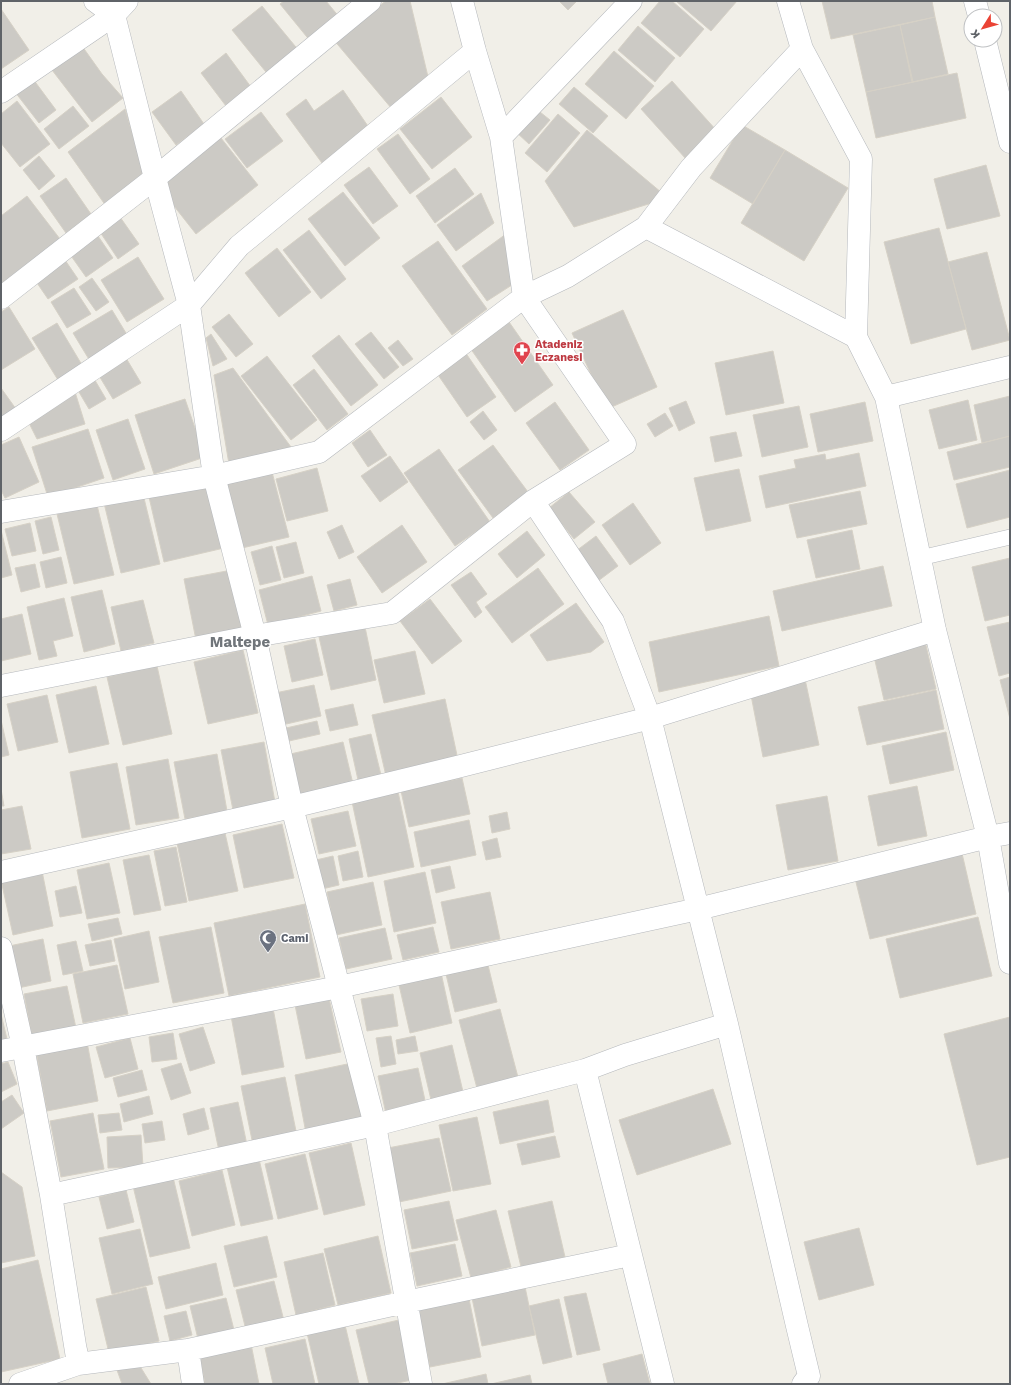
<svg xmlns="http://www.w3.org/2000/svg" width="1011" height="1385" font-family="'Work Sans',sans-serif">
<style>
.building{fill:#cccac5;stroke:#d6d1c6}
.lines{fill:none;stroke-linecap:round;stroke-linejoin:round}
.service-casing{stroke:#b5b8bc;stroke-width:16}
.minor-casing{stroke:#b5b8bc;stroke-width:23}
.service{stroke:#fff;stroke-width:15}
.minor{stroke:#fff;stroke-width:22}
.labels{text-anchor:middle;stroke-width:3;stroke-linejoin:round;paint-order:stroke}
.health-label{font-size:11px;font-weight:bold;fill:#be3a42;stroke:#fff;text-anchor:start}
.worship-label{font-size:11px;font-weight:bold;fill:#5b616d;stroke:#fff;text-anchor:start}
.district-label{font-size:15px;font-weight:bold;fill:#70757a;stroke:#fff}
</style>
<rect width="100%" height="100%" fill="#f1efe8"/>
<path class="building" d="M284,1H326L340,18L311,42L280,4Z
M386,1H410L429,81L392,109L333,39Z
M559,1H577L568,10Z
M660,1H672L704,29L680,57L641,23Z
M676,1H737L711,31Z
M822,1H932L935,17L831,39Z
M262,6L300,52L270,77L232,30Z
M1,9L29,50L1,69Z
M935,17L948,74L912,82L900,25Z
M900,25L913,82L866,92L853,35Z
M638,26L675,58L655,82L618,50Z
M82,46L102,74L123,98L92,122L52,70Z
M614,51L654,86L626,119L585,84Z
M226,53L251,87L226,106L201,73Z
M957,73L966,118L876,138L866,92Z
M33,79L56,110L39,123L15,92Z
M672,81L717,131L686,159L641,109Z
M574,87L608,116L593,133L559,104Z
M343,90L370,129L322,163L286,114L306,99L314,111Z
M181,91L204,124L176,145L152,112Z
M441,97L472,137L432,169L400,129Z
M17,101L50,144L20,167L1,143V114Z
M73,106L89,126L59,149L44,129Z
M535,108L550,120L529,144L515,131Z
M125,109L145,176L106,206L68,152Z
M261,112L283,141L247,168L225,139Z
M558,114L580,133L547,172L525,153Z
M742,125L785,150L753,204L710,178Z
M587,130L668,198L574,227L545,181Z
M398,134L430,179L410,194L377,149Z
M221,138L258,185L196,234L159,187Z
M785,150L848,188L804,261L741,223Z
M39,156L55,176L39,190L23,170Z
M986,165L1000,216L947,229L934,179Z
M369,167L398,206L373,224L344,185Z
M455,168L474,194L435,223L416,196Z
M66,178L91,214L66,233L40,196Z
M343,192L380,238L345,266L308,219Z
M481,193L494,223L456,251L437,225Z
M27,196L60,239L1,284V216Z
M120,217L139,244L118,259L100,232Z
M939,228L966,329L911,344L884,242Z
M309,230L346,279L321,299L283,250Z
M96,233L113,258L86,277L69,253Z
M506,234L515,283L487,301L462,266Z
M438,241L487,309L452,335L402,266Z
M277,248L311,292L279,317L245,273Z
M987,252L1010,340L972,350L948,262Z
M138,257L164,299L127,322L101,280Z
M65,260L78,279L48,299L35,280Z
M92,278L109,302L96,311L79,287Z
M74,288L91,314L67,328L51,302Z
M9,307L35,349L1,370V312Z
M112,310L129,338L90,361L73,333Z
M623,310L657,387L607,409L572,333Z
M229,314L253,344L236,357L212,327Z
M507,319L553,385L515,412L468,345Z
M57,323L82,365L58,380L32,338Z
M371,332L399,367L384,379L355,344Z
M211,334L227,359L213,366L206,338Z
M339,335L378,385L351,406L312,356Z
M398,340L413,359L403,366L388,348Z
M773,351L784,403L726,415L715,363Z
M465,352L496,397L467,417L436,372Z
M267,356L317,420L291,440L241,376Z
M126,358L141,383L113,399L98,374Z
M233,368L291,447L229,464L214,375Z
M314,369L348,414L327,430L293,385Z
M93,377L106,399L89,409L76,387Z
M1,388L16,409L1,419Z
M75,392L85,424L37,439L26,417Z
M1010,396V436L982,443L974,405Z
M185,399L205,457L154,474L135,415Z
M968,400L977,440L939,449L929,410Z
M686,401L695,423L679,431L669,408Z
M555,402L589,450L560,470L526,423Z
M865,402L873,441L818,452L810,414Z
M799,406L808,447L762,457L753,415Z
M483,411L497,430L484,440L470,422Z
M665,413L673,426L655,437L647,424Z
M128,419L145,469L113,480L96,430Z
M88,429L104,478L48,497L32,447Z
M370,430L387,455L368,467L352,443Z
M736,432L742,456L715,462L710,437Z
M1010,436V467L954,480L947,452Z
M19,437L39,482L5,498L1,490V445Z
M493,445L528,492L493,518L458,470Z
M439,449L490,522L455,546L404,473Z
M859,453L866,486L766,508L759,476L796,468L794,460L825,454L826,460Z
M390,456L408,482L380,502L361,476Z
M317,468L328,511L287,521L276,479Z
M739,469L751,521L706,531L694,478Z
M1010,470V517L967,528L956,484Z
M272,472L289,537L242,548L225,484Z
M209,484L224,548L164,562L149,497Z
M860,491L867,524L797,538L789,505Z
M569,492L595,522L574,539L549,508Z
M143,494L160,564L121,573L104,503Z
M633,503L661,543L630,565L602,525Z
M97,505L114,575L74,584L57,514Z
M51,517L59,550L43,554L35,521Z
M30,523L36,551L12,556L5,529Z
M342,525L354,552L339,559L327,532Z
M402,525L427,562L382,593L357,557Z
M1,530L12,575L1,578Z
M852,530L860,569L816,578L807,540Z
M527,531L545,555L517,578L498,554Z
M596,536L618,566L598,581L576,551Z
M296,542L304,573L284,578L276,547Z
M272,546L281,580L260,585L251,552Z
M61,557L67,583L46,588L40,562Z
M1010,558V615L985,621L972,567Z
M35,564L40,587L21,592L15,568Z
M883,566L892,606L782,631L773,591Z
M538,568L564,604L512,643L485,607Z
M232,570L243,632L196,640L184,579Z
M471,572L487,594L476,602L482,612L475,618L451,585Z
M312,576L321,611L268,625L259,590Z
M350,579L357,605L334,611L327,585Z
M102,590L115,644L84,652L71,597Z
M64,598L73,636L53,641L57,656L39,660L27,607Z
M430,599L462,641L432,664L400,621Z
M143,600L154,643L121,651L111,607Z
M576,603L604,642L591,652L547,661L530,635Z
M22,614L31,654L1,661V619Z
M769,616L779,666L659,692L649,642Z
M1010,622V673L999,676L987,627Z
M365,627L376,680L331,690L319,637Z
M315,639L323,675L292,682L284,646Z
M925,641L936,689L884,700L873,652Z
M243,650L258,713L208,724L194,662Z
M415,651L425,694L384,703L374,660Z
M157,666L172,734L123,745L107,677Z
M1010,677V719L1000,680Z
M805,679L819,745L763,757L750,690Z
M314,685L321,716L282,725L275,693Z
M96,686L109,744L69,753L56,695Z
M936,690L944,729L867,745L858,707Z
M47,695L58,742L18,751L7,704Z
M445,699L458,760L386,776L372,715Z
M353,704L358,725L330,731L325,710Z
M1,720L9,755L1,757Z
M317,721L320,734L289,741L286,728Z
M946,732L954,770L890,784L882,746Z
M371,734L381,775L358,780L349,739Z
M264,742L275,802L233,810L221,750Z
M343,742L353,784L295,796L286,755Z
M217,754L227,811L185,819L174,762Z
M168,759L179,818L136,825L126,767Z
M117,763L130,829L82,838L70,772Z
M462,778L470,814L409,827L401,791Z
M917,786L927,836L878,846L868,796Z
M397,787L414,867L368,877L351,797Z
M1,789L4,806H1Z
M827,796L838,861L788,870L776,805Z
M22,806L31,849L1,854V810Z
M348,811L356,846L319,854L311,819Z
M507,812L510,829L492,833L489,816Z
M469,820L476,855L421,867L414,832Z
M282,824L294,878L244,888L233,835Z
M225,833L238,891L189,901L177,843Z
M497,838L501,857L486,860L482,842Z
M176,847L187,902L165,906L154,851Z
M961,849L976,914L870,939L854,874Z
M358,851L363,877L343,881L338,856Z
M149,855L161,910L134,915L123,860Z
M333,856L339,885L322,889L316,860Z
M109,863L120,913L87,919L77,870Z
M450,866L455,888L436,893L431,870Z
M42,871L53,926L13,935L1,880Z
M425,872L436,923L394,932L384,881Z
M373,882L382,925L336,935L327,892Z
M76,886L82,913L60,917L55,891Z
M490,892L500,939L451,949L441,902Z
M305,904L320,977L229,996L214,923Z
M978,917L992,976L900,998L886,939Z
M118,918L122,934L92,941L88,924Z
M211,927L224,993L173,1003L159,937Z
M433,927L439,952L403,960L397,935Z
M385,928L392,959L346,969L339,938Z
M149,931L159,982L125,989L114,939Z
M43,939L51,981L18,988L9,946Z
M111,940L115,961L90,966L85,945Z
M76,941L83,971L63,975L57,945Z
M487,961L497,1002L455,1012L445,970Z
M117,965L128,1014L83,1023L73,974Z
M440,968L452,1023L410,1033L397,976Z
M67,986L76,1028L32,1037L24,994Z
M393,994L398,1026L367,1031L361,999Z
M329,998L341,1052L306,1059L295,1005Z
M273,1008L284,1067L242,1075L231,1016Z
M500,1009L519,1081L478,1092L459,1020Z
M1,1014L7,1039L1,1040Z
M1010,1017V1157L977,1165L944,1034Z
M203,1027L215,1063L190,1071L179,1034Z
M173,1033L177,1059L152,1062L149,1037Z
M391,1036L396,1064L381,1067L376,1038Z
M415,1036L418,1051L398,1054L396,1040Z
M130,1038L138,1069L105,1078L96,1047Z
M87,1042L98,1101L47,1111L36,1051Z
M452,1045L464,1096L432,1104L420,1053Z
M8,1062L17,1084L1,1092V1064Z
M181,1063L191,1093L171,1100L161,1069Z
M352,1063L364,1121L306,1133L295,1075Z
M418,1068L426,1105L386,1114L378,1076Z
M142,1070L147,1090L118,1097L113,1078Z
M285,1077L297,1136L253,1145L241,1086Z
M713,1089L731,1144L637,1175L619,1120Z
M12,1095L24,1113L1,1129V1102Z
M149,1096L153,1114L124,1122L120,1104Z
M548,1100L554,1132L500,1144L493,1112Z
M238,1102L247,1145L219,1151L210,1108Z
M204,1108L209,1129L188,1135L183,1114Z
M93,1113L104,1169L61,1177L50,1121Z
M119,1113L122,1130L100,1133L98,1115Z
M477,1117L491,1184L453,1191L439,1125Z
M162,1121L165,1140L145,1143L142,1124Z
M141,1135L143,1167L108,1168L107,1137Z
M555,1136L560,1157L522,1165L517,1144Z
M439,1138L451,1191L399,1202L388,1148Z
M351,1143L365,1205L324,1215L309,1153Z
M305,1154L318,1209L278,1219L265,1164Z
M259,1159L273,1219L241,1226L227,1167Z
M222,1170L235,1225L192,1236L179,1181Z
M1,1172L22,1187L35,1256L1,1263Z
M173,1177L190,1248L150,1257L133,1186Z
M126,1190L134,1222L107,1229L99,1197Z
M449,1201L458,1240L412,1249L404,1210Z
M552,1201L565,1257L521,1267L508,1211Z
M496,1210L511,1267L471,1278L456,1220Z
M859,1228L874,1285L819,1300L804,1242Z
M140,1229L153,1284L112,1294L99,1238Z
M267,1236L277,1277L234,1287L224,1246Z
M378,1236L391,1293L338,1305L324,1249Z
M455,1244L462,1276L417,1286L410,1253Z
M323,1253L335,1305L296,1315L284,1262Z
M38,1260L60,1359L1,1372V1269Z
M216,1263L223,1295L166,1309L158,1277Z
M274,1281L284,1321L246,1330L236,1290Z
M524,1282L535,1335L482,1346L471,1293Z
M146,1287L159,1341L109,1353L96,1299Z
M586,1293L600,1350L577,1355L564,1297Z
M468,1294L481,1357L430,1367L417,1304Z
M226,1298L234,1330L198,1339L190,1306Z
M559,1299L572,1357L543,1364L529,1306Z
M186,1311L192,1335L170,1341L164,1316Z
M403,1319L416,1379L393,1384H369L356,1330Z
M345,1325L359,1384H319L307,1333Z
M305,1339L315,1384H273L265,1348Z
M251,1344L259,1384H205L199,1353Z
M642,1354L650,1384H608L603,1364Z
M138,1363L151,1384H122L117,1370Z
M486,1374L488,1384H442Z
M530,1375L532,1384H491Z"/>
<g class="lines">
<g class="service-casing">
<path id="service" d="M920,558L1010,537"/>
</g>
<g class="minor-casing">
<path id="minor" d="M95,1L114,15L155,178L189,305L214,476L255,636L292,807L375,1125L421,1384
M788,1L802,49L861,159L856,337L886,397L935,630L988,837L1010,963
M975,1L979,16
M985,40L1010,142
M1,92L114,15L127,1
M501,137L631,1
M646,227L856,337
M1,298L155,178L370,1
M886,397L1010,367
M1,430L189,305L239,246L475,51
M533,501L613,621L650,718L727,1024L797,1326L809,1376L803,1384
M1,512L214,476L319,452L524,297L568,276L646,227L691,168L802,49
M1,686L255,636L392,613L533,501L625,444L524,297L501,137L475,51L462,1
M1,872L292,807L457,767L650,718L935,630
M1,948L23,1047L51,1195L78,1364L188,1350L406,1302L630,1255
M1,1051L339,987L698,909L988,837L1010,833
M585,1070L663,1384
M51,1195L375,1125L585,1070L625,1055L727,1024
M188,1350L193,1384
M20,1384L78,1364L76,1350"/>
</g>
<use href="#service" class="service"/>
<use href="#minor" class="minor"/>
</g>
<defs>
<g id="pharmacy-pin" transform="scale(0.9)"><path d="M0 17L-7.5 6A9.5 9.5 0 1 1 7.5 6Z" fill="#e0444e" stroke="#fff"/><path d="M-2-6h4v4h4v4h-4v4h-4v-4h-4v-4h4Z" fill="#fff"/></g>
<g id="mosque-pin" transform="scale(0.9)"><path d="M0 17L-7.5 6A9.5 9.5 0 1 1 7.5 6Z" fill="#6b7280" stroke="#fff"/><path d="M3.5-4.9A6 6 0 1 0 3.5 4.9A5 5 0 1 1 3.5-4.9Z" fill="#fff"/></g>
</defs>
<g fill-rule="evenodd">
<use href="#pharmacy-pin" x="522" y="350"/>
<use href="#mosque-pin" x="268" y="938"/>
</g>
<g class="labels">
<g class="health-label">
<text x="535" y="348">Atadeniz<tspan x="535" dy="13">Eczanesi</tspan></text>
</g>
<g class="worship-label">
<text x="281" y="942">Cami</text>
</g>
<g class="district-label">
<text x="240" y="647">Maltepe</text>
</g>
</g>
<rect width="1011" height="1385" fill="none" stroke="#5f6368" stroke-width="4"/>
<g transform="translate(983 28) rotate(233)"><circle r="19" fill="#ffffff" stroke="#bfc1c3"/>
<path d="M0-3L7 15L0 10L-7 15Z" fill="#ea4335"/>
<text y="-6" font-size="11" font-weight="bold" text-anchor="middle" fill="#5f6368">K</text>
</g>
</svg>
